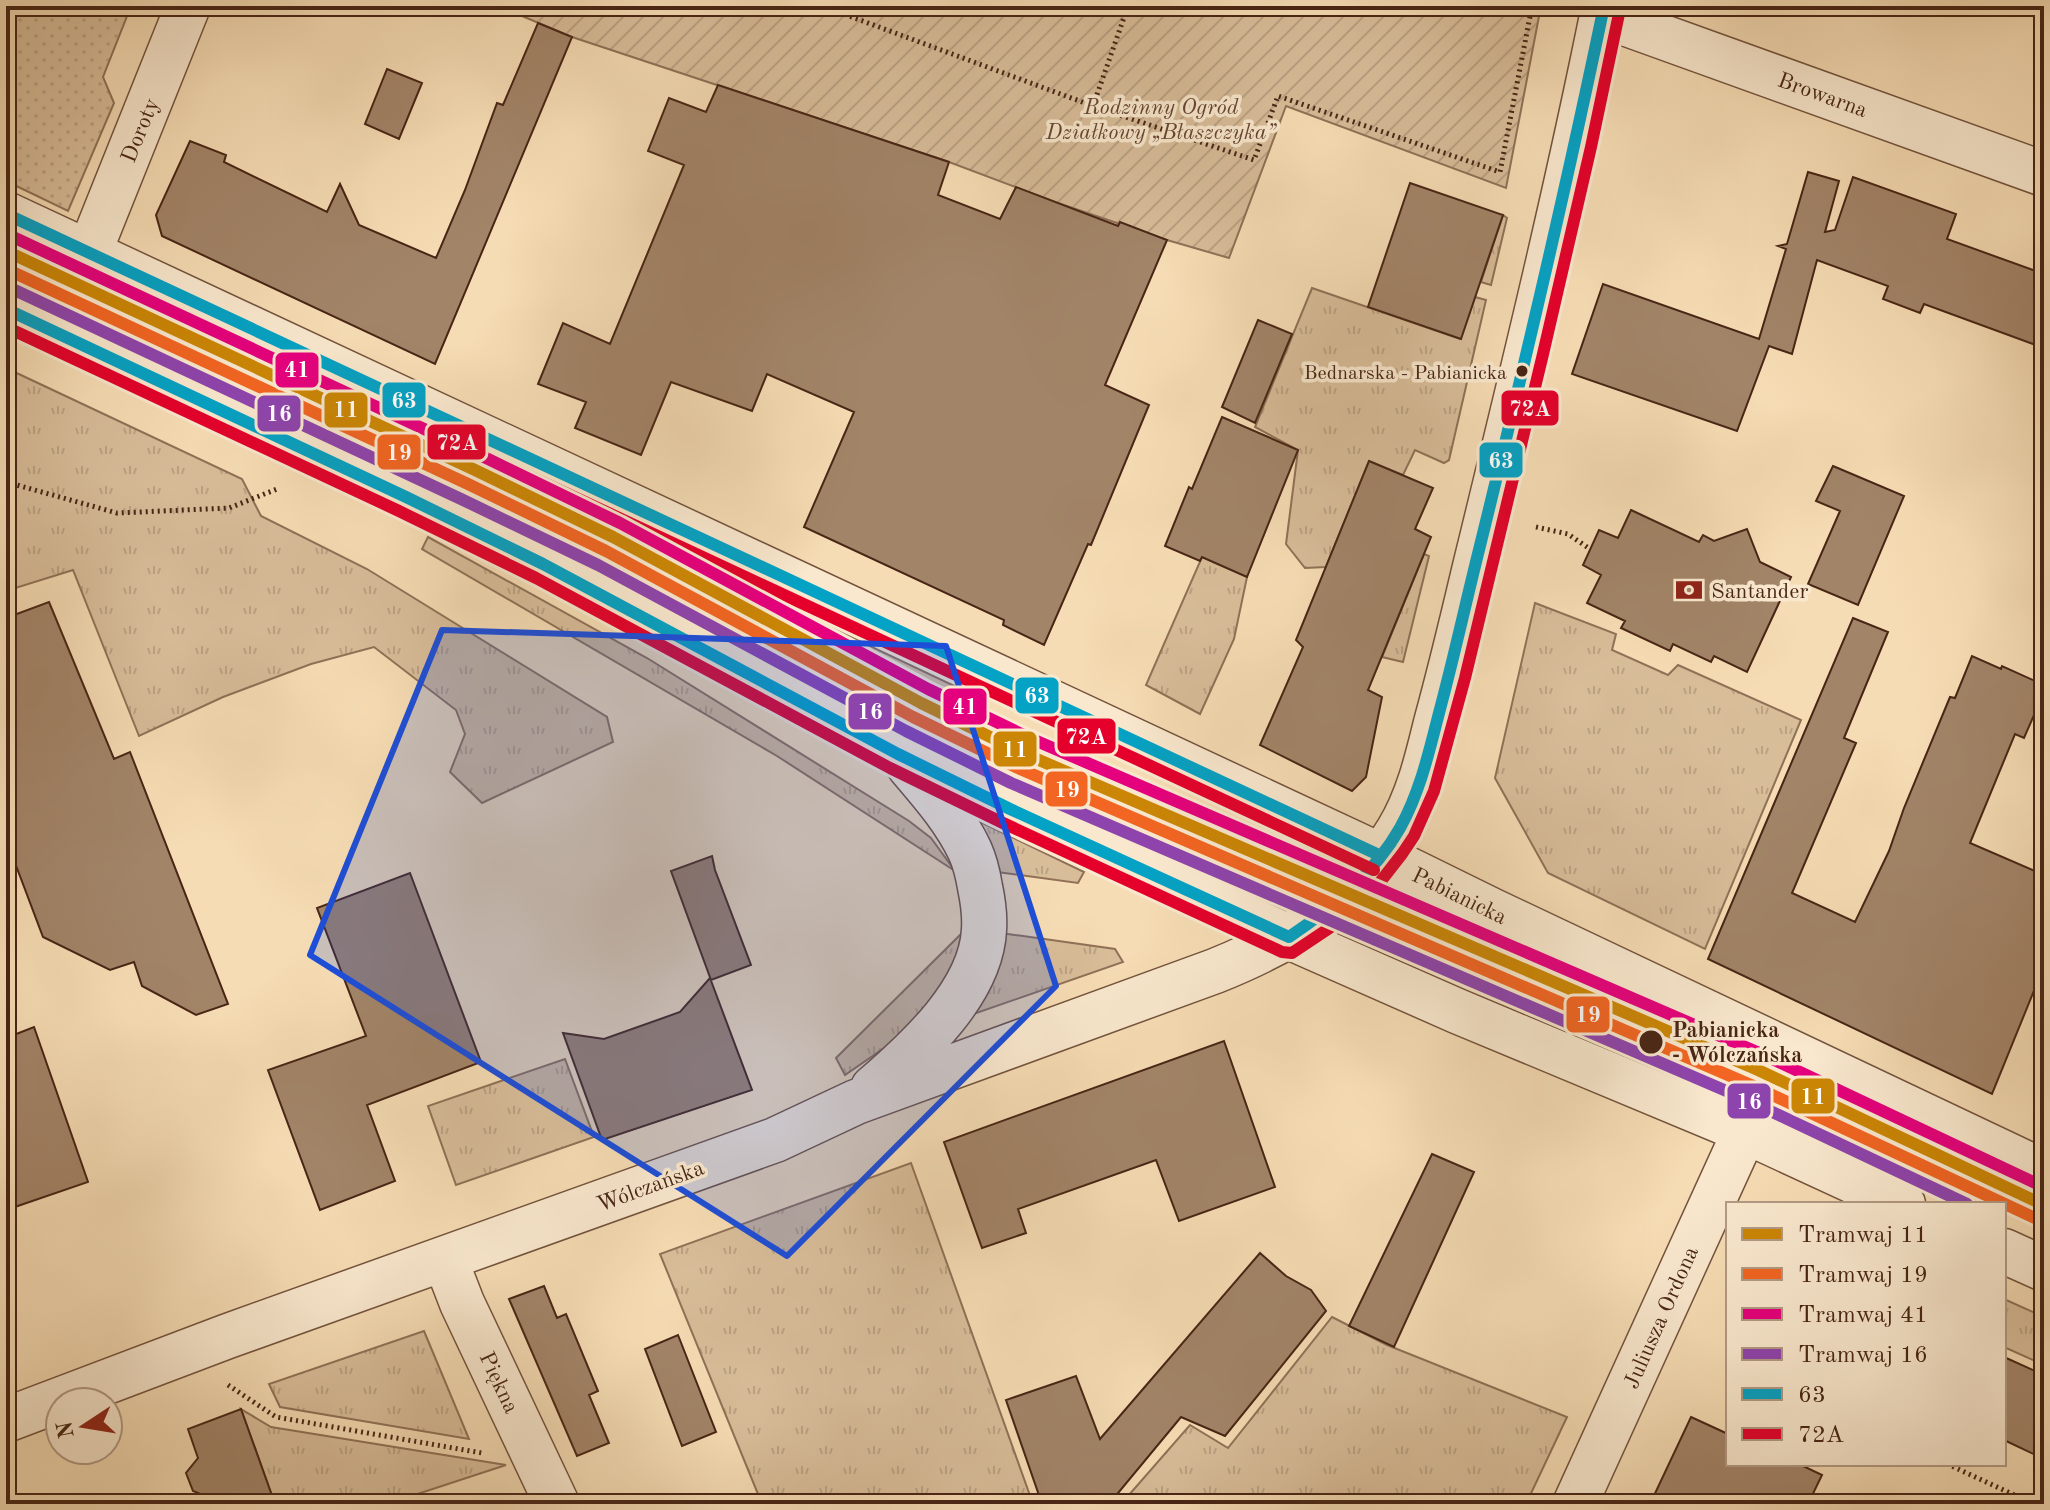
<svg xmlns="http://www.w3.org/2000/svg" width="2050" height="1510" font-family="'Old Standard TT',serif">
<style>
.grass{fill:url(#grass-tufts);stroke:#907157;stroke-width:2}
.park{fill:url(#park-dots);stroke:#907157;stroke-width:2}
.garden{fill:url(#garden-furrows);stroke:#907157;stroke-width:2}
.building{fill:#a28468;stroke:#482515;stroke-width:2}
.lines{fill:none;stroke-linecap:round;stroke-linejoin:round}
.minor-casing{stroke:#74533d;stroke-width:47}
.path{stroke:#482515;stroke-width:5;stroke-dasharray:2 4;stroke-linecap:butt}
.minor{stroke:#f9e8ce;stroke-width:44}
.bus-1-casing{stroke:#f9e8ce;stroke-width:18}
.bus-2-casing{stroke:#f9e8ce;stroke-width:18}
.bus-1{stroke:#04a2c5;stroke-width:12}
.bus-2{stroke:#e4002b;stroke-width:12}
.tram-1-casing{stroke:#f9e8ce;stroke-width:18}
.tram-2-casing{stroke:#f9e8ce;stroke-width:18}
.tram-3-casing{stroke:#f9e8ce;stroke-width:18}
.tram-4-casing{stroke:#f9e8ce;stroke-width:18}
.tram-1{stroke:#cb8605;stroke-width:12}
.tram-2{stroke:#f26522;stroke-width:12}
.tram-3{stroke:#e5007d;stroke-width:12}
.tram-4{stroke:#8e44ad;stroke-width:12}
.marked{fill:#1d4ed8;fill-opacity:0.2;stroke:#1d4ed8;stroke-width:6;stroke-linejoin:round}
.bus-dot{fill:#482515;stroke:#f9e8ce;stroke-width:3}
.labels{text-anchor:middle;stroke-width:7;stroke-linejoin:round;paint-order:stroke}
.bus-label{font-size:20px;fill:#482515;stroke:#f9e8ce;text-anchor:end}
.street-label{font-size:22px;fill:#482515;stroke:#f9e8ce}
.park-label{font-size:22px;font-style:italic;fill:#65432f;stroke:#f9e8ce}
.poi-label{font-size:22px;fill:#482515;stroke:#f9e8ce;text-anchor:start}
.stop-label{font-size:22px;font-weight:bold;fill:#482515;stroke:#f9e8ce;text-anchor:start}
.line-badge{stroke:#f9e8ce;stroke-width:3}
.badge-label{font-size:22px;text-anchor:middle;font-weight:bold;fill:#fff}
</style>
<defs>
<pattern id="grass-tufts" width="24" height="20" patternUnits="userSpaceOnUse" patternTransform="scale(2)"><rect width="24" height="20" fill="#d8bd99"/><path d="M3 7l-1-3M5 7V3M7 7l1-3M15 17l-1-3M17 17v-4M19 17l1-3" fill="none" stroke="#bba283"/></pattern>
<pattern id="park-dots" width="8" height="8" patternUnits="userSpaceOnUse" patternTransform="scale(2)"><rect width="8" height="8" fill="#d8bd99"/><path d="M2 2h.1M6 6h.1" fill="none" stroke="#bba283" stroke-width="1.8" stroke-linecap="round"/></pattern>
<pattern id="garden-furrows" width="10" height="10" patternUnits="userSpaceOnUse" patternTransform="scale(2)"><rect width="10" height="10" fill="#d8bd99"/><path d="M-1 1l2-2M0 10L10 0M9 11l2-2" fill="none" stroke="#bba283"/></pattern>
</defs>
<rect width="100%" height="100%" fill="#f6dcb4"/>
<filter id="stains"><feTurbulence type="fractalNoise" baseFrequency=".0025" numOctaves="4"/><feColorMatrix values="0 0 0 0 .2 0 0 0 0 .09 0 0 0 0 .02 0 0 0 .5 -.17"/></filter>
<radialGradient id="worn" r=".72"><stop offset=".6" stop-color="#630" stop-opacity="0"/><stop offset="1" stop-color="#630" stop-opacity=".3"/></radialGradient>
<path class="grass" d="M1503,215L1507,218L1491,285L1481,282Z
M1312,288L1460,339L1475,297L1486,300L1449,460L1444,463L1415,450L1403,475L1369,461L1326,567L1305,568L1286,544L1298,450L1255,427Z
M6,368L242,479L261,516L367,569L607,717L613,742L482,803L450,772L465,734L456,710L374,647L311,664L223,697L139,736L73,570L6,591Z
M622,528L986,701L980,718Z
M428,537L647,658L909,821L931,838L955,871L777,756L422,549Z
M1424,554L1429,556L1403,662L1382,657Z
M1202,557L1247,577L1234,639L1200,714L1146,685Z
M1535,603L1616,634L1612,650L1668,675L1678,665L1801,720L1705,949L1548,873L1495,778Z
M966,815L1084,872L1078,883L997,872Z
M964,931L952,968L934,1001L887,1046L845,1075L836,1058Z
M1001,933L1115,949L1123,962L962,1018Z
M565,1059L594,1137L456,1185L428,1106Z
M911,1163L1033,1504H762L660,1254Z
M2004,1299L2044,1317V1365L2004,1347Z
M1332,1317L1387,1345L1567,1417L1526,1504H1121L1190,1425L1228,1448Z
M424,1331L469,1439L280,1407L269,1384Z
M241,1409L271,1427L506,1465L387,1504H275Z"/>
<path class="park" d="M6,6H131L103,77L114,103L68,211L6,181Z"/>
<path class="garden" d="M498,6H1541L1506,188L1286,106L1229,258L1167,240L1058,203L949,162L572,37Z"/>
<path class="building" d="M538,23L572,37L435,364L162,236L156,215L190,141L226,155L224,162L327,212L340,184L359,225L436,258L465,190L497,103L503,105Z
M387,69L422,83L399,139L365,124Z
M718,85L949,162L938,195L1000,219L1016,187L1118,226L1120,222L1167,240L1105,385L1149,405L1091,545L1088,544L1044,645L1003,625L1004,620L804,527L854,412L767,374L752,411L671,382L641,455L575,428L586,402L538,384L563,323L610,344L684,165L648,151L669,98L706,112Z
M1808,172L1839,181L1825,232L1835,230L1853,177L1956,214L1947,239L2044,274V348L1924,304L1920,313L1883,299L1888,286L1817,260L1792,354L1769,346L1737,431L1572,374L1603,284L1759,339L1786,249L1778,246L1787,244Z
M1410,183L1503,215L1461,339L1368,307Z
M1258,320L1292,334L1255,423L1222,407Z
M1222,417L1298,450L1247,577L1202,557L1200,561L1165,546L1189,487L1192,489Z
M1369,461L1433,488L1415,529L1431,537L1368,690L1382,697L1366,777L1352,791L1260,745L1303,647L1296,640Z
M1833,466L1904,496L1858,605L1808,584L1840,511L1816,501Z
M1631,510L1699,542L1703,535L1714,541L1747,529L1760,562L1791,577L1747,672L1714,656L1711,662L1673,644L1670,651L1621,628L1625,621L1587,603L1601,575L1583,565L1599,530L1618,538Z
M49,602L114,759L130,752L228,1004L196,1015L142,986L134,962L110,970L43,937L6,839V618Z
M1853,618L1888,632L1844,738L1856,743L1792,893L1855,922L1889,851L1904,808L1950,697L1955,698L1972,656L2001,669L2002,666L2044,685V692L2024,738L2015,734L1970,843L2044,875V966L1992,1094L1708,959Z
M712,856L715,870L751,965L711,980L671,871Z
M410,873L481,1062L367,1105L395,1181L320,1210L268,1070L366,1036L317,908Z
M710,978L752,1090L602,1140L563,1033L604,1039L680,1012Z
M34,1027L88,1182L6,1210V1038Z
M1224,1041L1275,1187L1179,1221L1156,1160L1018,1209L1026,1233L982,1248L944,1142Z
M1432,1154L1474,1172L1394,1347L1349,1326Z
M1260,1253L1286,1276L1311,1290L1326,1311L1225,1436L1181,1417L1109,1504H1042L1006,1400L1076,1376L1100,1439Z
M544,1286L557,1318L566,1314L598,1391L589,1395L609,1443L577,1456L509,1299Z
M678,1335L716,1432L682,1446L645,1349Z
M2004,1357L2044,1375V1459L2004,1440Z
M241,1409L275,1504H215L213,1499L193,1491L186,1473L198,1458L188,1429Z
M1691,1417L1728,1434V1464H1799L1822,1475L1808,1504H1650Z"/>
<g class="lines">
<g class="minor-casing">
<path id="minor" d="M1602,15L2044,174
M6,214L1381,856L1493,911L2044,1172
M89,253L188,6
M6,309L406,497L543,564L898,754L1010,809L1289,937L1457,1011L1745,1131L1903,1204
M873,1088C917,1050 981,992 984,930C985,915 983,901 980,887C978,875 975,862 970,851C955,819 932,793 909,766
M2004,1251L2044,1269
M445,1259L462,1303L557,1504
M6,1420L228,1336L775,1140L856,1102L1215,971C1290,941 1355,902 1398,831C1418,798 1427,760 1436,723C1450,672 1462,622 1474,571C1520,383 1566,195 1604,6
M1575,1504L1745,1131"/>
</g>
<path class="path" d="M822,6L1093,106L1254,160L1278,96L1500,172L1532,6
M1093,106L1128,6
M6,482L117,513L229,508L277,489
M1536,527L1568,534L1590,549
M228,1385L276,1417L482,1453
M1947,1464L2034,1504"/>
<use href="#minor" class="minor"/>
<g class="bus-1-casing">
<path id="bus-1" d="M6,214L1381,856
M6,309L406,497L543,564L898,754L1010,809L1289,937C1332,908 1374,874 1400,828C1420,792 1429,752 1439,713C1452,665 1463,615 1475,566C1521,380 1565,194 1604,6"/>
</g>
<g class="bus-2-casing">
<path id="bus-2" d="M6,232L1374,870
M6,327L399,511L536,578L890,768L1003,823L1282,952L1292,953L1331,927L1377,886L1402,854L1414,836L1434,791L1465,678L1543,354L1591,147L1620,9"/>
</g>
<use href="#bus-1" class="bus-1"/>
<use href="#bus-2" class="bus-2"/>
<g class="tram-1-casing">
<path id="tram-1" d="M6,251L475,470L613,537L921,703L1025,754L1758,1070L2044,1205"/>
</g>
<g class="tram-2-casing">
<path id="tram-2" d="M6,269L468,484L606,551L913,717L1018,768L1751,1085L2037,1219"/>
</g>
<g class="tram-3-casing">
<path id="tram-3" d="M13,237L482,456L620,523L928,689L1032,739L1764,1055L2044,1187"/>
</g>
<g class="tram-4-casing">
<path id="tram-4" d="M6,286L461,499L598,565L906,731L1011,783L1745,1099L1967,1204"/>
</g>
<use href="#tram-1" class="tram-1"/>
<use href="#tram-2" class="tram-2"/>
<use href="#tram-3" class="tram-3"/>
<use href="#tram-4" class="tram-4"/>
</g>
<path class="marked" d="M442,630L946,646L1056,986L787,1256L310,955Z"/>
<defs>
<g id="bank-bare" transform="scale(2.16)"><path d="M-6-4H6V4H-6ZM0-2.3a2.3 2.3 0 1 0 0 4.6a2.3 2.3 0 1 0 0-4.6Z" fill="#8f2418" stroke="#f9e8ce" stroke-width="2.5" paint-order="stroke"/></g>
</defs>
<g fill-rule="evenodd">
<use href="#bank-bare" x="1689" y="590"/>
</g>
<g class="bus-dot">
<circle cx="1522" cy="371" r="7"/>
<circle cx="1651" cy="1042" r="13"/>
</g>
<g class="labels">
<g class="bus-label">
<text x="1507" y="379">Bednarska - Pabianicka</text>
</g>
<g class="street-label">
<text transform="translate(1823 94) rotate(20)" y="8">Browarna</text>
<text transform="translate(139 130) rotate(-68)" y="8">Doroty</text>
<text transform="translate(1460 895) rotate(26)" y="8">Pabianicka</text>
<text transform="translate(650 1185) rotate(-20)" y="8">Wólczańska</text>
<text transform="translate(1660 1317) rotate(-66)" y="8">Juliusza Ordona</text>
<text transform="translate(500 1382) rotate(65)" y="8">Piękna</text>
</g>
<g class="park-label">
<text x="1161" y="114">Rodzinny Ogród<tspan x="1161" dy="25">Działkowy „Błaszczyka”</tspan></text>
</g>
<g class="poi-label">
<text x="1711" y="598">Santander</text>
</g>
<g class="stop-label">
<text x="1672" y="1037">Pabianicka<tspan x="1672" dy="25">- Wólczańska</tspan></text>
</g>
</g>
<g class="line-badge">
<rect x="274" y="351" width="46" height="38" rx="8" fill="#e5007d"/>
<rect x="381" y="381" width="46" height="38" rx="8" fill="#04a2c5"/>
<rect x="1500" y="389" width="60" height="38" rx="8" fill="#e4002b"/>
<rect x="323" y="391" width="46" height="38" rx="8" fill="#cb8605"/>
<rect x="256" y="394" width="46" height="39" rx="8" fill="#8e44ad"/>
<rect x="426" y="423" width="61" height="38" rx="8" fill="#e4002b"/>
<rect x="376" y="433" width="46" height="38" rx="8" fill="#f26522"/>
<rect x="1478" y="441" width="46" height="38" rx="8" fill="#04a2c5"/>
<rect x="1014" y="676" width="46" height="39" rx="8" fill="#04a2c5"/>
<rect x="942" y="687" width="46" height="39" rx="8" fill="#e5007d"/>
<rect x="847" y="692" width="46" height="39" rx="8" fill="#8e44ad"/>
<rect x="1056" y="717" width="61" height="38" rx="8" fill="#e4002b"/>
<rect x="992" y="730" width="46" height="38" rx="8" fill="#cb8605"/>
<rect x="1044" y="770" width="45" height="38" rx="8" fill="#f26522"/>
<rect x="1565" y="995" width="46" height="39" rx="8" fill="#f26522"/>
<rect x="1790" y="1077" width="46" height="38" rx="8" fill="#cb8605"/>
<rect x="1726" y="1082" width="46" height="38" rx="8" fill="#8e44ad"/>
</g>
<g class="badge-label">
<text x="297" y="377">41</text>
<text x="404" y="408">63</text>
<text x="1530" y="416">72A</text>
<text x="346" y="417">11</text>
<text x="279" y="421">16</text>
<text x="457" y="450">72A</text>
<text x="399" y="460">19</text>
<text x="1501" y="468">63</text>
<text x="1037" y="703">63</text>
<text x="965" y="714">41</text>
<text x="870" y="719">16</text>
<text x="1086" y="744">72A</text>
<text x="1015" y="757">11</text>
<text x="1067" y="797">19</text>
<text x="1588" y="1022">19</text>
<text x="1813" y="1104">11</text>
<text x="1749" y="1109">16</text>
</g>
<rect width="2050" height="1510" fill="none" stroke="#f6dcb4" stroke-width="32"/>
<rect x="8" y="8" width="2034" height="1494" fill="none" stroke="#482515" stroke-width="4"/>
<rect x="16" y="16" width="2018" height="1478" fill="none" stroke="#482515" stroke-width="2"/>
<rect x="1726" y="1202" width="280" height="264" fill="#f9e8ce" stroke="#b29a84" stroke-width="2"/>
<rect x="1742" y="1228" width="40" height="12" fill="#cb8605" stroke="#b29a84" stroke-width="2"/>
<text x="1798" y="1242" font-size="24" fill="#482515">Tramwaj 11</text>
<rect x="1742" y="1268" width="40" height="12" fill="#f26522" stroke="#b29a84" stroke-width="2"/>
<text x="1798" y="1282" font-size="24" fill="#482515">Tramwaj 19</text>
<rect x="1742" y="1308" width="40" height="12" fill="#e5007d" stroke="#b29a84" stroke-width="2"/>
<text x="1798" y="1322" font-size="24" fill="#482515">Tramwaj 41</text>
<rect x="1742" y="1348" width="40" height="12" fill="#8e44ad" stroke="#b29a84" stroke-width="2"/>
<text x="1798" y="1362" font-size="24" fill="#482515">Tramwaj 16</text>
<rect x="1742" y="1388" width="40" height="12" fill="#04a2c5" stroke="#b29a84" stroke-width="2"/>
<text x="1798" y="1402" font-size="24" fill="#482515">63</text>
<rect x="1742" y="1428" width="40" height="12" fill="#e4002b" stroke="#b29a84" stroke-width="2"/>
<text x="1798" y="1442" font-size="24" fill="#482515">72A</text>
<g transform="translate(84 1426) rotate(258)"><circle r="38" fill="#f9e8ce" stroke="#b29a84" stroke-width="2"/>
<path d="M0-6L14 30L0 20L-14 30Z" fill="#8f2418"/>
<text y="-12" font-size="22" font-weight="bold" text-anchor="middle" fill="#482515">N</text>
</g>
<rect width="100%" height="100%" filter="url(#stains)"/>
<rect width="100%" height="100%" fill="url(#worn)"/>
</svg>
